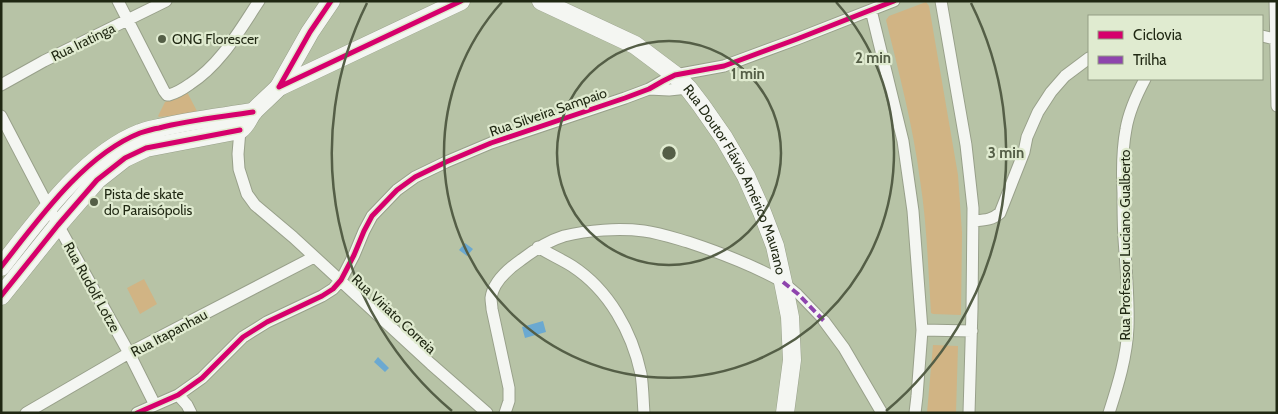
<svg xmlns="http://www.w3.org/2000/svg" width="1278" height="414" font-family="Cabin,sans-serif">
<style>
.green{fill:#d1b484}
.water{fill:#6ba9d1}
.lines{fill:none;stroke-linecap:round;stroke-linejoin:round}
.pedestrian-casing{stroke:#98a08a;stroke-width:11}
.minor-casing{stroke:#98a08a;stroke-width:13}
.primary-casing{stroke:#98a08a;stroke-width:19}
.pedestrian{stroke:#f4f6f2;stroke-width:9}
.minor{stroke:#f4f6f2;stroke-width:11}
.primary{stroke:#f4f6f2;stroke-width:18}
.quiet{stroke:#8e44ad;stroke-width:4;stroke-dasharray:8 4;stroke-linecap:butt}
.cycleway-casing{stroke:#e0ebd0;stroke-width:8}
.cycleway{stroke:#d6006c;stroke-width:5}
.ring{fill:none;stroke:#545e46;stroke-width:2.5}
.poi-dot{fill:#545e46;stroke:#e0ebd0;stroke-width:2}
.labels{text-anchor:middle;stroke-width:4.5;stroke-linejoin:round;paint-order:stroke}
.poi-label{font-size:14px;fill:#1f2712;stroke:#e0ebd0;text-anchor:start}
.street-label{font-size:14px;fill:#1f2712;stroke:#e0ebd0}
.centre{fill:#545e46;stroke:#e0ebd0;stroke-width:2.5}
.ring-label{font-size:15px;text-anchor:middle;font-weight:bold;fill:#545e46;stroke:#e0ebd0;stroke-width:4.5;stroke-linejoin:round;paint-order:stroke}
</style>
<rect width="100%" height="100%" fill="#b7c3a6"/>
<path class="green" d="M926,2L929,6L958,175L962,233L961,315L933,314L931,313C928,268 927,224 920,180C913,126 899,73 886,20L889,16Z
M187,92L198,113L159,117L158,116L165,102Z
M144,279L157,304L140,314L127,288Z
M933,345L958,346L956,413H927Z"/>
<path class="water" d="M465,243L473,249L467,256L459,250Z
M543,321L546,332L525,338L522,327Z
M378,357L389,368L385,372L374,362Z"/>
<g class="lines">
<g class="pedestrian-casing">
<path id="pedestrian" d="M785,283L798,294L824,321"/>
</g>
<g class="minor-casing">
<path id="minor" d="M118,1L164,91L167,95H169C176,93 183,89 190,84C221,64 239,31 259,1
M941,1L966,145L973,208L972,309L969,413
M1275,1L1277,106
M871,10L903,141L913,211L922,330L917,396L915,413
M1262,36L1275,39
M1,85L44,61L166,1
M649,89L669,90L688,88
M1,116L58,225L129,353L155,405
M240,130L238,154L239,169L247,194L255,205L293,237L431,364L487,413
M973,221C984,220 992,220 1000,213L1024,152L1027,137L1038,112L1051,92L1065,76L1089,58
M538,247C549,254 561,259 572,266C609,290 632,332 641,374C643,387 643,400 644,413
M824,321L844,348L882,413
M922,330L972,331
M178,395L187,405L191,413
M26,413L129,353L314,257
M137,413L178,395L202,378L243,337L267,322L322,296L333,289L341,280L354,255L364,231L372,216L397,190L415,177L446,162L491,143L625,98L649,89L663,81L675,75L724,66L797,39L894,1
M505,413L509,401V388L492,309C492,306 491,302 491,298C493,282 508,269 521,260C534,250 548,241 564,236C588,230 619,228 644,231C659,233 674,238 688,242C721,253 753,265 783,282
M1109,413C1118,385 1127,356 1128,327C1129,298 1126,268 1124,239C1123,224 1123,209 1123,193C1122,172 1122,150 1126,129C1129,111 1137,94 1145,79"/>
</g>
<g class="primary-casing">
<g id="primary">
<path id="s1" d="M541,1L635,45L675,75L688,88L701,105L724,138L746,176L762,212L775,246L783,282L790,317L792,360L785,413"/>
<path d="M279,87L310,32L331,1"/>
<path d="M1,267C38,220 84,155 140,133C146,131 153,129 159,128C190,120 222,117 253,112"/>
<path d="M1,296L58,225L97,180L125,158L146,148L240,130C249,123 248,117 255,110C263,102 271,95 279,87L461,1"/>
</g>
</g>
<use href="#pedestrian" class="pedestrian"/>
<use href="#minor" class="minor"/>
<use href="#primary" class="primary"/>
<path class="quiet" d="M783,282L798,294L824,321"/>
<g class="cycleway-casing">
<path id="cycleway" d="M279,87L461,1
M279,87L310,32L331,1
M1,267C38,220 84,155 140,133C146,131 153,129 159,128C190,120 222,117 253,112
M1,296L58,225L97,180L125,158L146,148L240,130
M137,413L178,395L202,378L243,337L267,322L322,296L333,289L341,280L354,255L364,231L372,216L397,190L415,177L446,162L491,143L625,98L649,89L663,81L675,75L724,66L797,39L894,1"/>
</g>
<use href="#cycleway" class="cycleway"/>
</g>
<g class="ring">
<circle cx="669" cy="153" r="112"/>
<path d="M836 2A225 225 0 1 1 502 2"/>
<path d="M452 411A337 337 0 0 1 367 3M971 3A337 337 0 0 1 886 411"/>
</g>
<g class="poi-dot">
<circle cx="162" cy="39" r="5"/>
<circle cx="94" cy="202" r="5"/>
</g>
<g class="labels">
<g class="poi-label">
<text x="172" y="44">ONG Florescer</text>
<text x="104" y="199">Pista de skate<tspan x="104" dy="16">do Paraisópolis</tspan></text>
</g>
<g class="street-label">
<text transform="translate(83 42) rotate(-26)" y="5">Rua Iratinga</text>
<text transform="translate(548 112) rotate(-19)" y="5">Rua Silveira Sampaio</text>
<text dy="5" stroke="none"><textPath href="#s1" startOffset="276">Rua Doutor Flávio Américo Maurano</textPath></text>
<text transform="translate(1125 245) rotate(-90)" y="5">Rua Professor Luciano Gualberto</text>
<text transform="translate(92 287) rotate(61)" y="5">Rua Rudolf Lotze</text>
<text transform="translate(394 314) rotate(43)" y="5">Rua Viriato Correia</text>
<text transform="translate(169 333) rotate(-28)" y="5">Rua Itapanhau</text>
</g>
</g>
<circle cx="669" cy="153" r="8" class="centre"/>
<g class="ring-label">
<text x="873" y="63">2 min</text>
<text x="748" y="79">1 min</text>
<text x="1006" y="158">3 min</text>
</g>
<rect width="1278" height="414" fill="none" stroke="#1f2712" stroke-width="5"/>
<rect x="1088" y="15" width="175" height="65" fill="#e0ebd0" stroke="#939d84"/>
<rect x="1098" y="31" width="25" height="8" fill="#d6006c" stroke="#939d84"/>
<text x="1133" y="40" font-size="15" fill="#1f2712">Ciclovia</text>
<rect x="1098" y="56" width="25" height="8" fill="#8e44ad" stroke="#939d84"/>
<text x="1133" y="65" font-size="15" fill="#1f2712">Trilha</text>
</svg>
